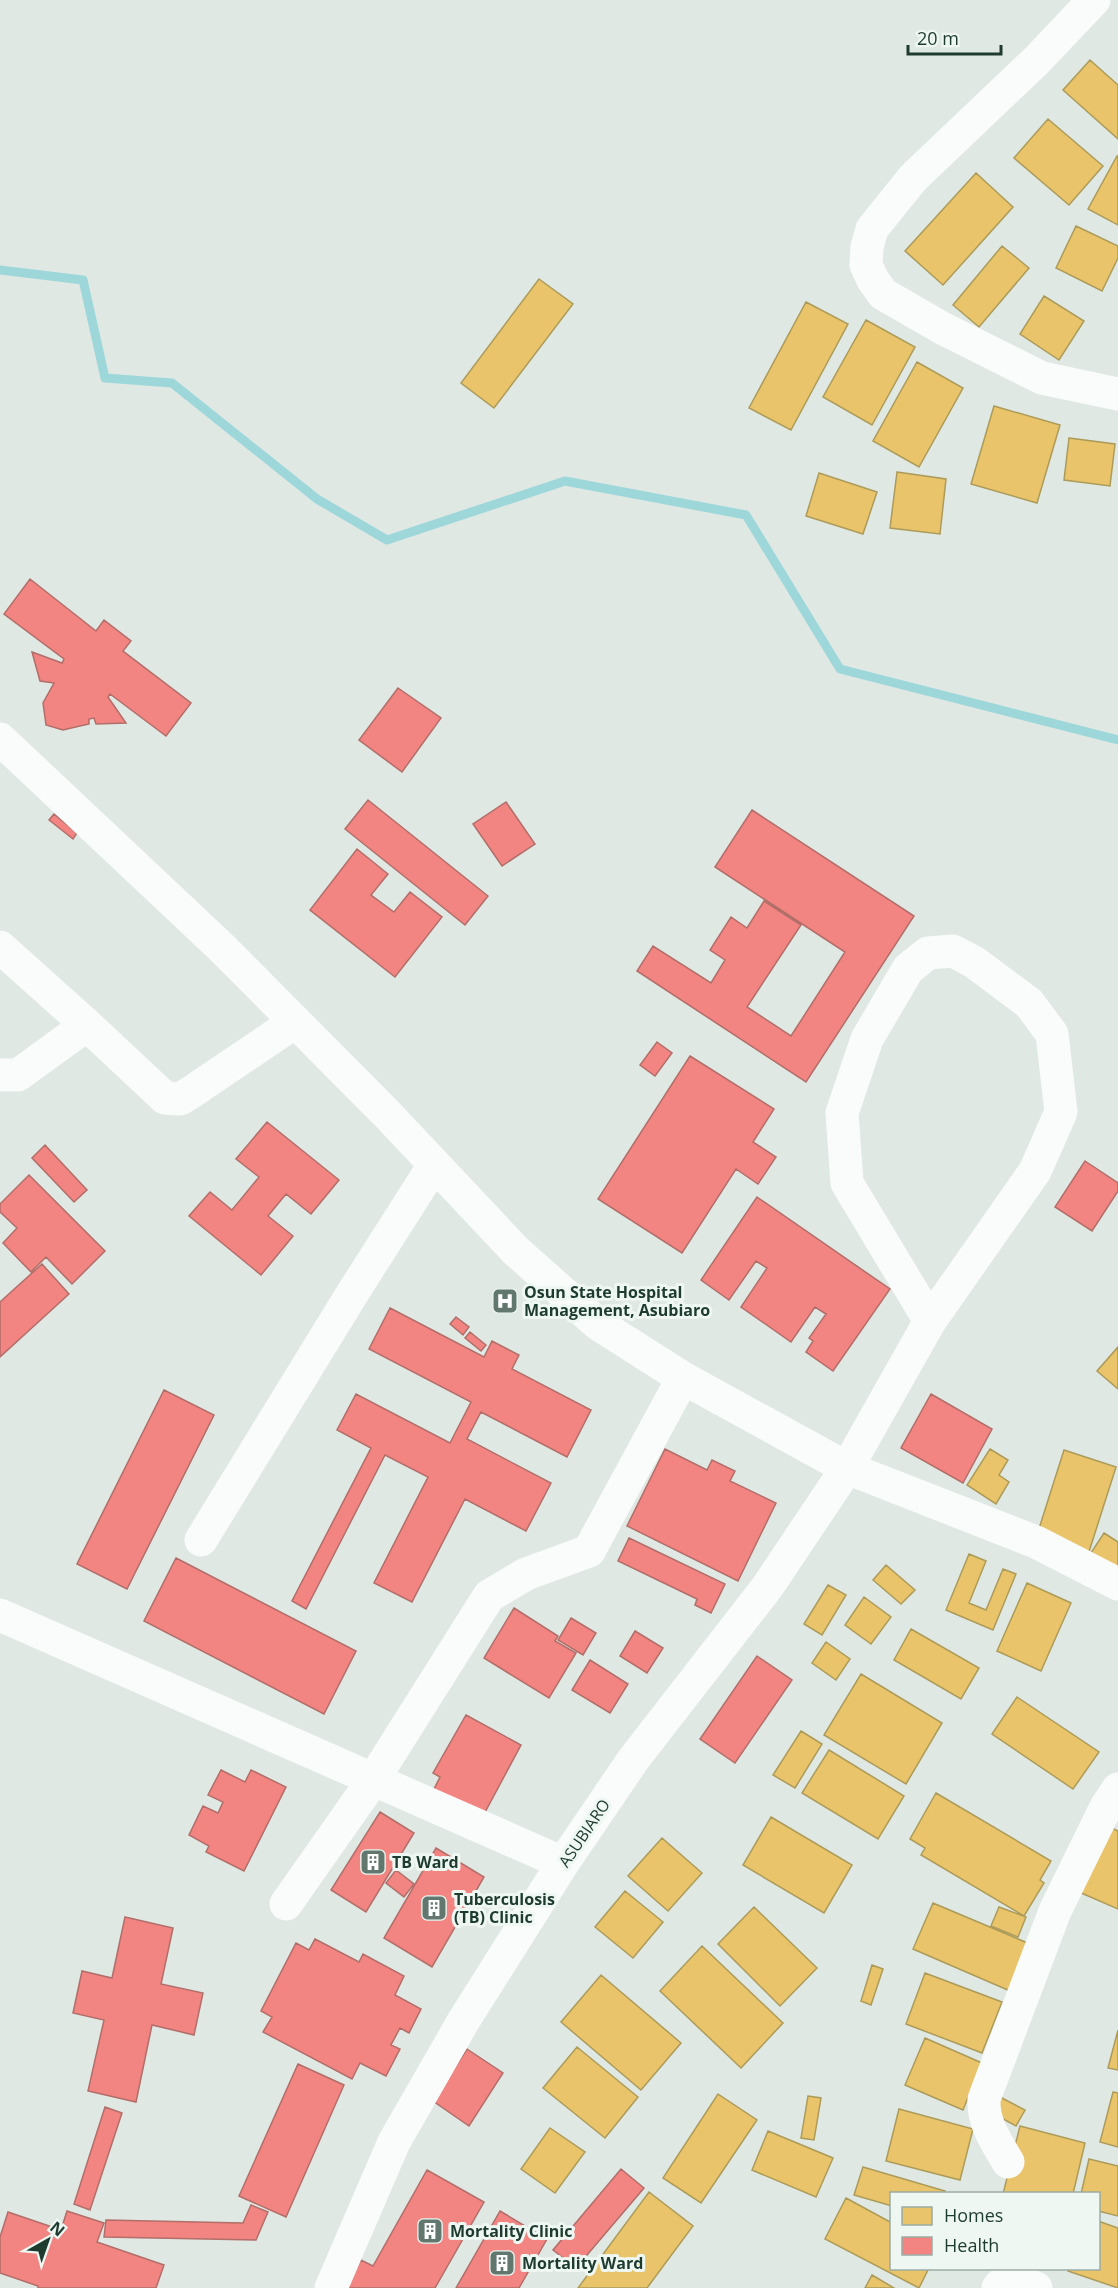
<svg xmlns="http://www.w3.org/2000/svg" width="1118" height="2288" font-family="'Open Sans',sans-serif">
<style>
.homes{fill:#e9c46a;stroke:#ac9b59;stroke-width:1.5}
.health{fill:#f28482;stroke:#b26e69;stroke-width:1.5}
.lines{fill:none;stroke-linecap:round;stroke-linejoin:round}
.stream{stroke:#9dd7da;stroke-width:9}
.minor{stroke:#fafcfb;stroke-width:33}
.labels{text-anchor:middle;stroke-width:6;stroke-linejoin:round;paint-order:stroke}
.poi-label{font-size:16px;font-weight:bold;fill:#1e3b30;stroke:#eef7f2;text-anchor:start}
.street-label{font-size:16px;fill:#1e3b30;stroke:#eef7f2}
</style>
<rect width="100%" height="100%" fill="#e0e8e4"/>
<path class="homes" d="M1090,60L1118,85V139L1063,90Z
M1048,119L1103,166L1069,205L1014,158Z
M1117,156H1118V225L1088,209Z
M976,173L1013,207L943,285L905,251Z
M1076,226L1118,246V258L1102,291L1056,268Z
M1002,246L1029,268L979,327L953,305Z
M539,279L573,304L494,408L461,383Z
M1044,296L1084,321L1059,360L1020,334Z
M806,302L848,324L791,430L749,408Z
M866,320L915,347L872,425L823,397Z
M917,362L963,388L919,467L873,441Z
M994,406L1060,425L1037,503L971,484Z
M1069,438L1115,444L1110,486L1064,480Z
M897,472L946,479L940,534L890,528Z
M819,473L877,492L863,534L806,516Z
M1118,1347V1389L1097,1371Z
M990,1449L1008,1460L999,1475L1009,1482L996,1504L967,1485Z
M1064,1450L1116,1467L1088,1555L1036,1538Z
M1104,1533L1118,1542V1570L1089,1556Z
M969,1554L986,1561L969,1603L986,1610L1003,1569L1016,1574L993,1630L946,1610Z
M886,1565L915,1590L901,1604L873,1580Z
M1027,1583L1071,1603L1041,1671L997,1651Z
M828,1585L846,1595L822,1635L804,1624Z
M864,1597L891,1617L871,1644L845,1625Z
M911,1629L979,1668L961,1699L894,1660Z
M826,1642L850,1659L836,1680L812,1663Z
M861,1674L942,1723L906,1784L824,1735Z
M1017,1697L1099,1752L1073,1789L992,1734Z
M801,1731L822,1744L795,1788L773,1775Z
M829,1750L904,1796L878,1839L802,1793Z
M936,1793L1051,1861L1040,1880L1044,1883L1024,1916L921,1855L925,1848L910,1839Z
M771,1817L852,1865L824,1913L743,1865Z
M1108,1826L1118,1831V1909L1079,1892Z
M662,1838L702,1873L668,1911L628,1876Z
M625,1891L663,1922L633,1958L595,1927Z
M933,1903L1030,1944L1010,1991L913,1949Z
M754,1907L817,1968L780,2006L718,1944Z
M999,1907L1026,1917L1018,1937L991,1926Z
M702,1946L783,2023L741,2068L660,1991Z
M872,1965L883,1969L871,2005L861,2001Z
M925,1973L1002,2002L982,2053L906,2024Z
M601,1975L681,2043L641,2090L561,2022Z
M1118,2030V2070L1108,2068Z
M925,2038L982,2063L963,2110L905,2085Z
M577,2047L638,2097L605,2138L543,2088Z
M1113,2092L1118,2093V2147L1100,2142Z
M718,2094L757,2120L701,2203L663,2178Z
M808,2096L821,2098L814,2140L801,2138Z
M1000,2097L1025,2110L1016,2126L992,2113Z
M899,2109L973,2129L960,2180L886,2161Z
M1020,2126L1085,2143L1073,2194H1003Z
M550,2128L585,2152L555,2193L521,2169Z
M768,2131L833,2158L816,2197L752,2170Z
M1089,2159L1118,2166V2216L1098,2211V2194H1081Z
M863,2167L945,2191L944,2194H892V2206L854,2195Z
M649,2192L693,2226L647,2288H578Z
M846,2198L892,2223V2268H929L919,2288L825,2239Z
M1098,2221L1118,2228V2288L1068,2271L1069,2268H1098Z
M872,2275L894,2288H865Z"/>
<path class="health" d="M30,579L96,631L104,620L131,641L123,651L191,703L166,736L110,694L108,697L126,723L96,724L94,718L89,719V724L63,730L46,725L43,703L54,683L40,681L32,652L62,663L64,659L4,614Z
M398,688L441,718L402,772L359,740Z
M368,800L488,896L465,925L345,829Z
M506,802L535,844L502,866L473,824Z
M752,810L914,916L806,1082L637,971L653,946L711,983L725,960L710,950L731,917L747,928L764,901L801,925L747,1007L791,1036L845,952L715,867Z
M54,814L77,833L73,839L49,820Z
M357,849L388,874L371,895L394,912L410,892L442,917L395,977L310,910Z
M657,1042L672,1053L655,1076L640,1065Z
M690,1056L774,1109L753,1142L776,1157L758,1184L736,1169L682,1253L598,1199Z
M267,1122L339,1180L311,1214L286,1194L268,1216L293,1236L261,1275L189,1216L210,1192L232,1210L259,1177L236,1159Z
M45,1145L87,1190L74,1202L32,1158Z
M1085,1161L1118,1183V1191L1092,1231L1055,1207Z
M29,1175L105,1251L72,1284L46,1257L31,1272L3,1243L17,1228L0,1212V1204Z
M757,1197L890,1289L833,1371L806,1352L813,1341L809,1338L826,1314L815,1307L791,1342L741,1307L767,1268L756,1261L729,1300L701,1280Z
M42,1264L69,1294L0,1357V1302Z
M390,1308L484,1357L492,1341L519,1355L512,1369L591,1410L567,1457L481,1412L467,1439L551,1483L526,1531L465,1499L412,1602L374,1583L428,1477L385,1455L306,1609L292,1601L371,1448L337,1430L356,1394L450,1443L471,1402L369,1349Z
M456,1317L469,1327L463,1335L450,1324Z
M470,1332L486,1345L481,1351L465,1338Z
M164,1390L214,1415L127,1589L77,1564Z
M931,1394L992,1429L963,1483L901,1448Z
M665,1449L707,1470L712,1460L735,1471L730,1481L776,1503L738,1581L627,1526Z
M629,1538L725,1584L711,1613L695,1605L697,1599L618,1561Z
M176,1558L356,1651L324,1714L144,1621Z
M514,1608L558,1636L555,1641L576,1653L549,1698L484,1658Z
M571,1618L596,1633L583,1655L558,1640Z
M635,1631L663,1648L647,1673L620,1656Z
M757,1656L792,1680L735,1763L700,1739Z
M590,1660L628,1684L610,1713L572,1690Z
M466,1715L521,1745L483,1816L434,1789L440,1777L433,1773Z
M221,1770L245,1782L251,1770L286,1787L244,1871L206,1852L209,1846L189,1835L203,1806L218,1813L223,1802L208,1795Z
M380,1812L414,1833L366,1912L331,1890Z
M436,1848L484,1877L432,1967L384,1938Z
M396,1870L414,1884L404,1897L386,1883Z
M125,1917L173,1928L161,1984L203,1993L194,2035L152,2025L136,2102L88,2091L104,2020L73,2013L82,1971L112,1978Z
M315,1939L359,1962L363,1954L404,1976L395,1995L421,2009L409,2033L400,2028L391,2045L400,2049L386,2076L360,2063L352,2079L263,2032L272,2017L261,2011L296,1943L309,1950Z
M467,2049L503,2073L469,2126L433,2101Z
M298,2064L344,2085L286,2217L239,2196Z
M105,2107L122,2113L90,2210L74,2204Z
M621,2169L644,2188L576,2268L553,2250Z
M427,2170L484,2202L435,2288H346L361,2260L373,2266Z
M251,2205L268,2212L256,2240L104,2237L106,2220L243,2223Z
M67,2211L104,2223L97,2242L164,2265L156,2288H38V2286L0,2273V2237L8,2212L61,2230Z
M500,2211L547,2239L519,2288H456Z"/>
<g class="lines">
<path class="stream" d="M0,270L83,280L105,378L172,383L317,499L387,540L565,481L746,515L840,669L1118,740"/>
<path class="minor" d="M1094,0L1037,60L913,178L872,229L867,247L866,265L873,280L883,294L942,328L1042,378L1118,394
M0,739L221,947L387,1114L515,1250L598,1324L683,1378L847,1468L1036,1542L1118,1584
M0,947L87,1025L165,1098L180,1099L190,1093L295,1022
M0,1075H18L87,1025
M201,1540L352,1294L434,1165
M0,1615L563,1863
M286,1904L373,1780L489,1596L526,1574L589,1551L683,1378
M1008,2162C996,2141 983,2124 984,2099L1055,1911L1106,1807L1118,1789
M331,2288L394,2142L464,2020L563,1863L633,1760L768,1586L847,1468L930,1321L1035,1171L1061,1112L1052,1034L1029,1003L974,962L953,951L928,953L908,969L867,1039L842,1113L847,1183L930,1321
M998,2288C1008,2274 1023,2284 1036,2288"/>
</g>
<defs>
<g id="hospital-square" transform="scale(1.35)"><rect x="-9" y="-9" width="18" height="18" rx="4" fill="#62786f" stroke="#eef7f2"/><path d="M-5-5h3v3.5h4V-5h3V5h-3V1.5h-4V5h-3Z" fill="#fff"/></g>
<g id="building-square" transform="scale(1.35)"><rect x="-9" y="-9" width="18" height="18" rx="4" fill="#62786f" stroke="#eef7f2"/><path d="M-4-6H4V6H1V3H-1V6H-4ZM-2.5-4.3h1.7v1.8h-1.7ZM.8-4.3h1.7v1.8H.8ZM-2.5-1h1.7V.8h-1.7ZM.8-1h1.7V.8H.8Z" fill="#fff"/></g>
</defs>
<g fill-rule="evenodd">
<use href="#hospital-square" x="505" y="1301"/>
<use href="#building-square" x="373" y="1862"/>
<use href="#building-square" x="434" y="1908"/>
<use href="#building-square" x="430" y="2231"/>
<use href="#building-square" x="502" y="2263"/>
</g>
<g class="labels">
<g class="poi-label">
<text x="524" y="1298">Osun State Hospital<tspan x="524" dy="18">Management, Asubiaro</tspan></text>
<text x="392" y="1868">TB Ward</text>
<text x="454" y="1905">Tuberculosis<tspan x="454" dy="18">(TB) Clinic</tspan></text>
<text x="450" y="2237">Mortality Clinic</text>
<text x="522" y="2269">Mortality Ward</text>
</g>
<g class="street-label">
<text transform="translate(584 1833) rotate(-56)" y="6">ASUBIARO</text>
</g>
</g>
<rect x="890" y="2192" width="210" height="78" fill="#eef7f2" stroke="#9baca4" stroke-width="1.5"/>
<rect x="902" y="2207" width="30" height="18" fill="#e9c46a" stroke="#9baca4" stroke-width="1.5"/>
<text x="944" y="2222" font-size="18" fill="#1e3b30">Homes</text>
<rect x="902" y="2237" width="30" height="18" fill="#f28482" stroke="#9baca4" stroke-width="1.5"/>
<text x="944" y="2252" font-size="18" fill="#1e3b30">Health</text>
<g transform="translate(48 2240) rotate(40)" stroke="#eef7f2" stroke-width="4.5" paint-order="stroke">
<path d="M0-4.5L10 22L0 15L-10 22Z" fill="#1e3b30"/>
<text y="-9" font-size="16" font-weight="bold" text-anchor="middle" fill="#1e3b30">N</text>
</g>
<path d="M908 45v9h93v-9" fill="none" stroke="#1e3b30" stroke-width="3"/>
<text x="917" y="45" font-size="18" fill="#1e3b30" stroke="#eef7f2" stroke-width="4.5" paint-order="stroke">20 m</text>
</svg>
